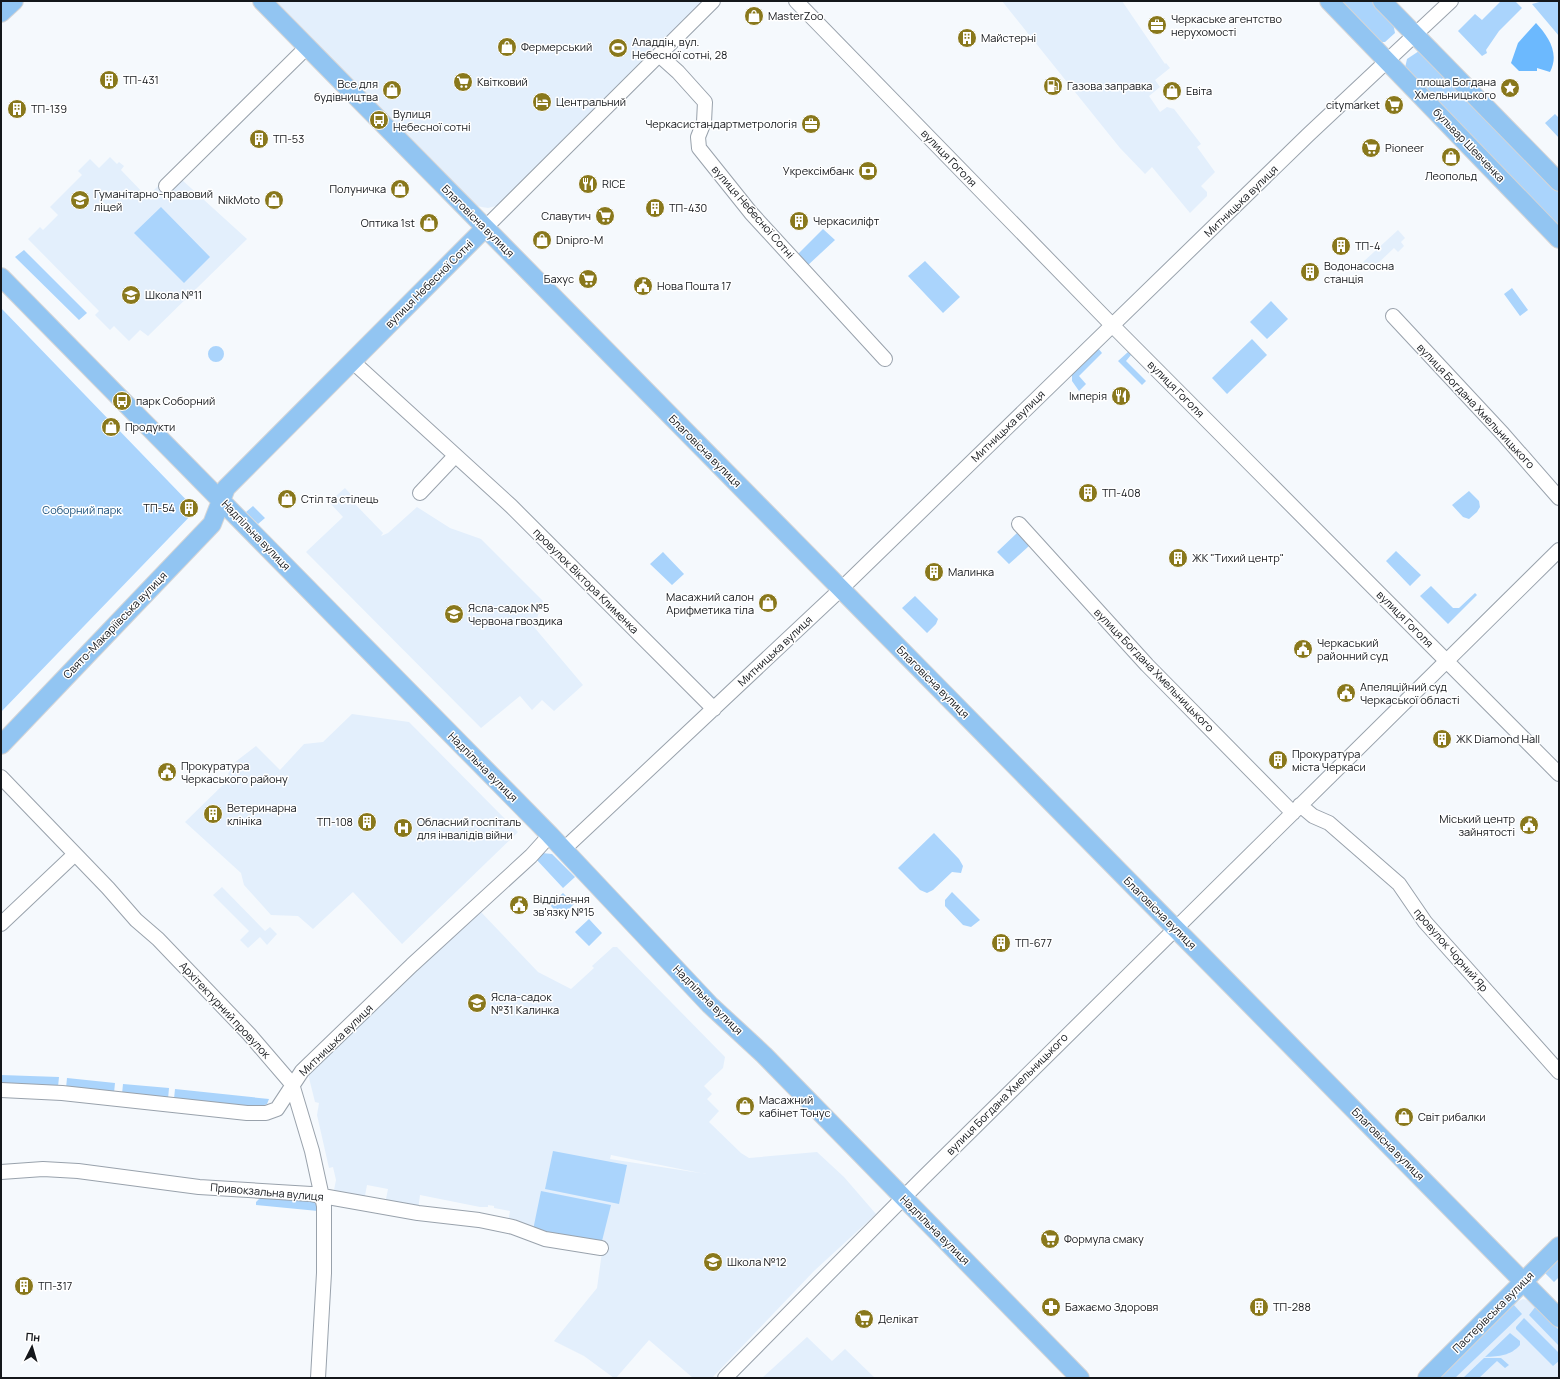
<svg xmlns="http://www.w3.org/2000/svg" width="1560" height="1379" font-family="Manrope,sans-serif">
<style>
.built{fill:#e3effc;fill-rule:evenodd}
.green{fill:#aad4fc}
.water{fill:#6cb9fe}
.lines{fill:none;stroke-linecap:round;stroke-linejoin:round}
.minor-casing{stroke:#99a2ac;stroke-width:16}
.major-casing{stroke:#d5d5d6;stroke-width:20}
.minor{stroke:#fff;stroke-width:14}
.major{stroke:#92c5f2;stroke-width:18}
.labels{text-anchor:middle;stroke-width:3;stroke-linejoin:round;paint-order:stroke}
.poi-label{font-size:11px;fill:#14171b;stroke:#fff;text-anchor:start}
.street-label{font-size:11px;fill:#14171b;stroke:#fff}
.park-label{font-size:11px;fill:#164d79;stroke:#fff}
</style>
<rect width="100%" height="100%" fill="#f5f9fd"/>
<path class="built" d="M273,1H705L500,205L488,208L476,206Z
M1002,1H1122L1165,64L1166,63L1170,68L1155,80L1160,87L1149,96L1160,112L1167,107L1174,109L1201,144L1197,147L1215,172L1201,186L1207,192V196L1190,213L1152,167L1145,174L1120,148Z
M110,157L117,164L119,162L124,166L121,170L147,197L158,186L167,194L181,179L247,239L148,336L140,330L129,341L114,326L110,330L95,315L99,311L28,239L40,227L43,230L58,215L50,207L82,175L78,171L90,159L99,168Z
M1398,230L1405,238L1401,242L1404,246L1398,252L1394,248L1371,270L1363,262Z
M345,488L357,501L355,504L383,533L381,536L388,533L417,507L450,528L481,539L543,601L534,627L583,685L554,711L542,700L532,710L520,696L481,728L306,552L343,517L329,502Z
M352,714L409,722L518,832L402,944L353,892L313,929L298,916L271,915L244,885L241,873L185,822L227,781L230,766L256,746L280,770L304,744L323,742Z
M222,887L265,931L270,927L277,934L267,945L260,937L248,948L240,940L249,931L213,895Z
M480,911L538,972L571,989L594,968L592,966L613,947H617L725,1057L723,1068L704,1086L712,1094L707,1099L719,1111L709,1122L741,1153L749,1158L817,1152L844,1177L876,1214L814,1271L712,1378H693L649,1340L616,1378H614L584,1356L554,1341L597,1288L602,1252L531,1241V1226L508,1222L510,1211L494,1208V1206L488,1205V1207H480L420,1195L418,1210L385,1204L388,1189L367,1185L364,1201L333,1195L336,1180L333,1167L329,1168L317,1115L319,1103L315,1102L308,1074ZM611,1155L705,1174H706L610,1159Z
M1523,1299L1530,1301L1559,1330V1378H1438L1513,1304Z
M807,1337L832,1361L845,1349L875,1378H762Z"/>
<path class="green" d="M1338,1H1372L1393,23L1395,33L1385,42H1379Z
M1501,1H1515L1522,8L1499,31L1486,50L1487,53L1482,56L1458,31L1475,14L1482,20Z
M1543,1H1559V36L1532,4Z
M1419,51L1425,54L1559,192V228L1405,68L1407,59Z
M1555,114L1559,118V138L1545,123Z
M161,207L210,257L184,283L134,233Z
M823,229L835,240L807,266L797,255Z
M24,250L87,313L79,320L15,257Z
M925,261L960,297L943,313L908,276Z
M1512,288L1528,310L1520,316L1504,294Z
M1271,301L1288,319L1267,339L1250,322Z
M1,308L196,510L1,712Z
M1252,339L1267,355L1227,394L1212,378Z
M208 354a8 8 0 1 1 16 0a8 8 0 1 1-16 0Z
M1098,348L1102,353L1079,376L1086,384L1079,391L1072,381V372Z
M1128,352L1131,355L1126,361L1146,381L1142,385L1118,361Z
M1469,491L1479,501L1480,507L1477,512L1469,519L1463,517L1452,505Z
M253,506L265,518L258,524L246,512Z
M1017,533L1029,546L1009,564L997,552Z
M1396,551L1421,575L1410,586L1386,561Z
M663,552L684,574L672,585L650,564Z
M1431,586L1453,608H1459L1475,593L1477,595L1448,624L1420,596Z
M915,596L938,619L936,624L927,633L902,608Z
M934,833L959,859L963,866L961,873L952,872L933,890L927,893L920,890L898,868Z
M542,853L552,854L575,877L563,888L535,858Z
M952,892L980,920L971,927L963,925L945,906V900Z
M563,893L574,904L561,917L550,905Z
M589,919L602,933L589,946L575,932Z
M1,1075L59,1077L58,1087L1,1085Z
M67,1078L115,1083L114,1093L66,1088Z
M123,1084L169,1088L168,1099L122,1094Z
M175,1089L269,1099L267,1104L259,1107L174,1099Z
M553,1151L627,1165L619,1204L545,1189Z
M541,1191L611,1205L602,1241L533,1230Z
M261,1197L315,1201L318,1211L256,1205V1202Z
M1559,1258V1277L1554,1282L1544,1272Z
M1513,1304L1522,1314L1455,1378H1438Z
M1536,1306L1559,1330V1346L1529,1315Z
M1524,1318L1559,1353V1361L1553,1366L1516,1329V1327Z
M1510,1333L1520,1341V1345C1510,1356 1500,1356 1485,1357Z
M1484,1358H1501L1509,1365L1505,1368L1497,1361L1479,1378H1463Z"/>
<path class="water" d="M1536,23C1548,36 1560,53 1550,72L1537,68V71H1519L1511,63L1518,43Z"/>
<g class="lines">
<g class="minor-casing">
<path id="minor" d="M796,1L1112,325L1559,774
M659,55L678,72L705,102L704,122L698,137L699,148L751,213L885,359
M166,186L307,47
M485,228L713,1
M1393,316L1503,434L1559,498
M352,361L511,506L714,709
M420,493L455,456
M1019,524L1147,665L1293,813
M1,777L108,888L136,920L158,939L249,1034L292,1084L312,1151L324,1206V1273L318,1378
M1300,805L1313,816L1329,823L1399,884L1425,922L1559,1072
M564,849L841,589L1308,135L1451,1
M1,924L75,854
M1,1090L62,1093L247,1113H266L277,1109L302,1071L412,965L531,856L550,835
M1,1172L43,1169L78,1171L199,1187L311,1194L418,1213L479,1220L513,1227L545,1239L601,1248
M725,1378L921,1180L1559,550"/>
</g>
<g class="major-casing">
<path id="major" d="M262,1L1559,1318
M1329,1L1559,239
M1382,1L1559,182
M1,13L14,1
M1,277L550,835L710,1005L764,1055L1080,1378
M1,745L212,524L226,488L233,481L485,228
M1427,1378L1559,1246"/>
</g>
<use href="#minor" class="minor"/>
<use href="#major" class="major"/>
</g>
<defs>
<g id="shop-disc" transform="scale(1)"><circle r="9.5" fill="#89781c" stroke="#fff"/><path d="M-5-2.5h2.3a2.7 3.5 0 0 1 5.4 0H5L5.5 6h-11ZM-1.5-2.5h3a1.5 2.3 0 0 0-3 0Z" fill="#fff"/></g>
<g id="office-disc" transform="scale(1)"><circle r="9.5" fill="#89781c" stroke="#fff"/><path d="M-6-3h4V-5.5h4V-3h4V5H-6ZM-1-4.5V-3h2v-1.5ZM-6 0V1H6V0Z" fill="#fff"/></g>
<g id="building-disc" transform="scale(1)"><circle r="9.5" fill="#89781c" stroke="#fff"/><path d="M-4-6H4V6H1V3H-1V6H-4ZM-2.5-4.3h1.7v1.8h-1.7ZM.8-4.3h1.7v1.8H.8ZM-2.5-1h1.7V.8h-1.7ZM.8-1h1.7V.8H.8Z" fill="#fff"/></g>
<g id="stadium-disc" transform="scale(1)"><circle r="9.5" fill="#89781c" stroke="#fff"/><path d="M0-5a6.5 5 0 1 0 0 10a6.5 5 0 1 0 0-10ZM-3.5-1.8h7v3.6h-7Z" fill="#fff"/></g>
<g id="supermarket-disc" transform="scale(1)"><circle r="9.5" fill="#89781c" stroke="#fff"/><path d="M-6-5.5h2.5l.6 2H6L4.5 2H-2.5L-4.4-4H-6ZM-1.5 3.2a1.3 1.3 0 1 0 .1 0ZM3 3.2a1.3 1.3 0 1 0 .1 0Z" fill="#fff"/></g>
<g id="fuel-disc" transform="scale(1)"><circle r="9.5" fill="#89781c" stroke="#fff"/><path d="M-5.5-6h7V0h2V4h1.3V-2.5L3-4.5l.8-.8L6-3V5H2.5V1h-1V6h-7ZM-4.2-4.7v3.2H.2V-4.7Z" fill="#fff"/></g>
<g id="sight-disc" transform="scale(1)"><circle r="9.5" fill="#89781c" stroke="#fff"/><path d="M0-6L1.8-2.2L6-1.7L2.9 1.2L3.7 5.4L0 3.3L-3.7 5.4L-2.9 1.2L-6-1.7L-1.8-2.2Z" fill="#fff"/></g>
<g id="hotel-disc" transform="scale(1)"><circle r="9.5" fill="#89781c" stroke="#fff"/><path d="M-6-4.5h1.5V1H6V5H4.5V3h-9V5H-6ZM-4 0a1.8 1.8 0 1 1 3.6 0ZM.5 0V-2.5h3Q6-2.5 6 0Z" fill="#fff"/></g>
<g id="bus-disc" transform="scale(1)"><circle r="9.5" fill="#89781c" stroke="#fff"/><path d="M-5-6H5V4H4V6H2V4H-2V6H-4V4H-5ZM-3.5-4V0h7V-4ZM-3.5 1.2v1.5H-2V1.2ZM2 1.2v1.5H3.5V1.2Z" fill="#fff"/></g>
<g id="bank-disc" transform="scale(1)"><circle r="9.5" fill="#89781c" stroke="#fff"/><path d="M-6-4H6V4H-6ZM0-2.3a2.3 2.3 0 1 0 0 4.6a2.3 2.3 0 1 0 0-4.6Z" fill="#fff"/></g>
<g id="restaurant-disc" transform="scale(1)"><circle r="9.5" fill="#89781c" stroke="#fff"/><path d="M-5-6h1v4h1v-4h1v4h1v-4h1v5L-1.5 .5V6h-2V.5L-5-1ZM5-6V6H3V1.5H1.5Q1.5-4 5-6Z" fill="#fff"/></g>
<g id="school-disc" transform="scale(1)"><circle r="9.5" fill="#89781c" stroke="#fff"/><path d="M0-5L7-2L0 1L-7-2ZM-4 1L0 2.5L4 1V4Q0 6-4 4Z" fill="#fff"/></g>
<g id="civic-disc" transform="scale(1)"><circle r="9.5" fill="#89781c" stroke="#fff"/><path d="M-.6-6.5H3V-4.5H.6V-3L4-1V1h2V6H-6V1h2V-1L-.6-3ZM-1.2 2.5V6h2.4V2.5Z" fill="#fff"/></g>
<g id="hospital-disc" transform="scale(1)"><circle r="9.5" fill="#89781c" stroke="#fff"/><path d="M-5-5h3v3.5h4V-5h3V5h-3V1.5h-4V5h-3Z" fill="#fff"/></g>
<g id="pharmacy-disc" transform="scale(1)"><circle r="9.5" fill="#89781c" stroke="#fff"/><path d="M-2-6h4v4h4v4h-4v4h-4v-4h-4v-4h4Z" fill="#fff"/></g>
</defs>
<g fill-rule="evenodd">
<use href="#shop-disc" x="754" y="16"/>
<use href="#office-disc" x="1157" y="25"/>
<use href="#building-disc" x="967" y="38"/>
<use href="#shop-disc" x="507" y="47"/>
<use href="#stadium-disc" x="618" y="48"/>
<use href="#building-disc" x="109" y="80"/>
<use href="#supermarket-disc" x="463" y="82"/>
<use href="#fuel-disc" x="1053" y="86"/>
<use href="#sight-disc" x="1510" y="88"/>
<use href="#shop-disc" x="392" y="90"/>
<use href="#shop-disc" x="1172" y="91"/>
<use href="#hotel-disc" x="542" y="102"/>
<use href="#supermarket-disc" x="1394" y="105"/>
<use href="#building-disc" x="17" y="109"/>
<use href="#bus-disc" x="379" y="120"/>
<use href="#office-disc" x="811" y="124"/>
<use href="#building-disc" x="259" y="139"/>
<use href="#supermarket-disc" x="1371" y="148"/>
<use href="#shop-disc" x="1451" y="157"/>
<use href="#bank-disc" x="868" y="171"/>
<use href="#restaurant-disc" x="588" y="184"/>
<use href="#shop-disc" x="400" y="189"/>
<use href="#school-disc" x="80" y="200"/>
<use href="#shop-disc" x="274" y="200"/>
<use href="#building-disc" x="655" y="208"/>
<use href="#supermarket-disc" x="605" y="216"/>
<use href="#building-disc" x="799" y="221"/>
<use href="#shop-disc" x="429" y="223"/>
<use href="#shop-disc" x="542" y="240"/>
<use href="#building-disc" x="1341" y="246"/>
<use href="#building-disc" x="1310" y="272"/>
<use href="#supermarket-disc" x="588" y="279"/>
<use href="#civic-disc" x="643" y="286"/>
<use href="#school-disc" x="131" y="295"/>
<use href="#restaurant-disc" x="1121" y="396"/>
<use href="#bus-disc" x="122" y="401"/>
<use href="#shop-disc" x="111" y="427"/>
<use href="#building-disc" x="1088" y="493"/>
<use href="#shop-disc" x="287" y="499"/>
<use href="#building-disc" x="189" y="508"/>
<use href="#building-disc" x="1178" y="558"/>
<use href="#building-disc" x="934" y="572"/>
<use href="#shop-disc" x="768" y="603"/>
<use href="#school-disc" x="454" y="614"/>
<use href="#civic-disc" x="1303" y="649"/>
<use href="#civic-disc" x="1346" y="693"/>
<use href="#building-disc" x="1442" y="739"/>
<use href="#building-disc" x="1278" y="760"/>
<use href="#civic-disc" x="167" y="772"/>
<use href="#building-disc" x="213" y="814"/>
<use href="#building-disc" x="367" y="822"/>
<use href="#civic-disc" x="1529" y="825"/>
<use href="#hospital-disc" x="403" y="828"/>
<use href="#civic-disc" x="519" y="905"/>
<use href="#building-disc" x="1001" y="943"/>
<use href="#school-disc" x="477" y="1003"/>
<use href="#shop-disc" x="745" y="1106"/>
<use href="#shop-disc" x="1404" y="1117"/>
<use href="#supermarket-disc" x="1050" y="1239"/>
<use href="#school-disc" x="713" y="1262"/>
<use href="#building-disc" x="24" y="1286"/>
<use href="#pharmacy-disc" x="1051" y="1307"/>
<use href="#building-disc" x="1259" y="1307"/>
<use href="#supermarket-disc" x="864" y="1319"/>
</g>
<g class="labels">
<g class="poi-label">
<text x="768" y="20">MasterZoo</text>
<text x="1171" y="23">Черкаське агентство<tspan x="1171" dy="13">нерухомості</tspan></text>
<text x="981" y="42">Майстерні</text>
<text x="632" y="46">Аладдін, вул.<tspan x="632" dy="13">Небесної сотні, 28</tspan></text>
<text x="521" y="51">Фермерський</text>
<text x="123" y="84">ТП-431</text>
<text x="477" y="86">Квітковий</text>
<text x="1496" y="86" text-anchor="end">площа Богдана<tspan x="1496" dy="13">Хмельницького</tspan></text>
<text x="378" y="88" text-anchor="end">Все для<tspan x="378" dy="13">будівництва</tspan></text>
<text x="1067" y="90">Газова заправка</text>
<text x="1186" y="95">Евіта</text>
<text x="556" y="106">Центральний</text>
<text x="1380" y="109" text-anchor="end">citymarket</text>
<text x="31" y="113">ТП-139</text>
<text x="393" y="118">Вулиця<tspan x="393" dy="13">Небесної сотні</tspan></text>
<text x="797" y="128" text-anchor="end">Черкасистандартметрологія</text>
<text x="273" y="143">ТП-53</text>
<text x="1385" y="152">Pioneer</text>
<text x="854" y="175" text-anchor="end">Укрексімбанк</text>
<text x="1451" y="180" text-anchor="middle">Леопольд</text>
<text x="602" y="188">RICE</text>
<text x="386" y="193" text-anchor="end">Полуничка</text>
<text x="94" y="198">Гуманітарно-правовий<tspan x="94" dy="13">ліцей</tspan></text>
<text x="260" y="204" text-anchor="end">NikMoto</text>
<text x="669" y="212">ТП-430</text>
<text x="591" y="220" text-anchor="end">Славутич</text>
<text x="813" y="225">Черкасиліфт</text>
<text x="415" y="227" text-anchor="end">Оптика 1st</text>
<text x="556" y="244">Dnipro-M</text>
<text x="1355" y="250">ТП-4</text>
<text x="1324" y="270">Водонасосна<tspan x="1324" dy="13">станція</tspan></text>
<text x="574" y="283" text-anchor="end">Бахус</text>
<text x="657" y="290">Нова Пошта 17</text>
<text x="145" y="299">Школа №11</text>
<text x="1107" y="400" text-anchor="end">Імперія</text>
<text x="136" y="405">парк Соборний</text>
<text x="125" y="431">Продукти</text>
<text x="1102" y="497">ТП-408</text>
<text x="301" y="503">Стіл та стілець</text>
<text x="175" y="512" text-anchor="end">ТП-54</text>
<text x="1192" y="562">ЖК "Тихий центр"</text>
<text x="948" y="576">Малинка</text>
<text x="754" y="601" text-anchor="end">Масажний салон<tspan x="754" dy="13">Арифметика тіла</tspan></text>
<text x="468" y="612">Ясла-садок №5<tspan x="468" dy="13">Червона гвоздика</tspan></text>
<text x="1317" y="647">Черкаський<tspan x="1317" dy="13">районний суд</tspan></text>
<text x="1360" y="691">Апеляційний суд<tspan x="1360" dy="13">Черкаської області</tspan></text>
<text x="1456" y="743">ЖК Diamond Hall</text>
<text x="1292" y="758">Прокуратура<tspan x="1292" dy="13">міста Черкаси</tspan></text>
<text x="181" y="770">Прокуратура<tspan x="181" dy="13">Черкаського району</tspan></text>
<text x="227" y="812">Ветеринарна<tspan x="227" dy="13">клініка</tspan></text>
<text x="1515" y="823" text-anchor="end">Міський центр<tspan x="1515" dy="13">зайнятості</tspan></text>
<text x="353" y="826" text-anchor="end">ТП-108</text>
<text x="417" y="826">Обласний госпіталь<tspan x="417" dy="13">для інвалідів війни</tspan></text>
<text x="533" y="903">Відділення<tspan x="533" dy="13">зв'язку №15</tspan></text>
<text x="1015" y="947">ТП-677</text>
<text x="491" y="1001">Ясла-садок<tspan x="491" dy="13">№31 Калинка</tspan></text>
<text x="759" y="1104">Масажний<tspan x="759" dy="13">кабінет Тонус</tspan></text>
<text x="1418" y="1121">Світ рибалки</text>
<text x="1064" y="1243">Формула смаку</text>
<text x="727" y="1266">Школа №12</text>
<text x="38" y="1290">ТП-317</text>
<text x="1065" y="1311">Бажаємо Здоровя</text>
<text x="1273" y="1311">ТП-288</text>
<text x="878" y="1323">Делікат</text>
</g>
<g class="street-label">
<text transform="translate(1469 145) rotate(46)" y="4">бульвар Шевченка</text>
<text transform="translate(949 158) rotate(46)" y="4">вулиця Гоголя</text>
<text transform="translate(1241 201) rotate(-44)" y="4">Митницька вулиця</text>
<text transform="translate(753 212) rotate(49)" y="4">вулиця Небесної Сотні</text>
<text transform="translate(478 221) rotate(45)" y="4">Благовісна вулиця</text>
<text transform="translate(429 284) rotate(-45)" y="4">вулиця Небесної Сотні</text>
<text transform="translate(1176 389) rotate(45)" y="4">вулиця Гоголя</text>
<text transform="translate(1476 406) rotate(47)" y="4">вулиця Богдана Хмельницького</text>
<text transform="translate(1008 426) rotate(-44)" y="4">Митницька вулиця</text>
<text transform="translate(705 451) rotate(45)" y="4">Благовісна вулиця</text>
<text transform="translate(256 535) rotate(46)" y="4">Надпільна вулиця</text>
<text transform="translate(586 581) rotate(45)" y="4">провулок Віктора Клименка</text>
<text transform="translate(1405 619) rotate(45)" y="4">вулиця Гоголя</text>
<text transform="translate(115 625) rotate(-46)" y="4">Свято-Макаріївська вулиця</text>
<text transform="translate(775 651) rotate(-43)" y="4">Митницька вулиця</text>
<text transform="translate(1154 670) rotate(46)" y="4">вулиця Богдана Хмельницького</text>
<text transform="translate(933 682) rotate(45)" y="4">Благовісна вулиця</text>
<text transform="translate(483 767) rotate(45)" y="4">Надпільна вулиця</text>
<text transform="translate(1160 913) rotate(45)" y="4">Благовісна вулиця</text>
<text transform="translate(1451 950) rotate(49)" y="4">провулок Чорний Яр</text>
<text transform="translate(708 1000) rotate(45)" y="4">Надпільна вулиця</text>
<text transform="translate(225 1010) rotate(47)" y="4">Архітектурний провулок</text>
<text transform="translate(336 1040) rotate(-44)" y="4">Митницька вулиця</text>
<text transform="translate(1007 1094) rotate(-45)" y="4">вулиця Богдана Хмельницького</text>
<text transform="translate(1388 1144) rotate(45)" y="4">Благовісна вулиця</text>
<text transform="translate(267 1192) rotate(5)" y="4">Привокзальна вулиця</text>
<text transform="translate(935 1230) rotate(45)" y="4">Надпільна вулиця</text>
<text transform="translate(1493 1312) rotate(-45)" y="4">Пастерівська вулиця</text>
</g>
<g class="park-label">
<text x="82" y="514">Соборний парк</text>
</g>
</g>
<rect width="1560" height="1379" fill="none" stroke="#14171b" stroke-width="4"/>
<g transform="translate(32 1347) rotate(5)" stroke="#ffffff" stroke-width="3" paint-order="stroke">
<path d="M0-3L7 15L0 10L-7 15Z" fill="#14171b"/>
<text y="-6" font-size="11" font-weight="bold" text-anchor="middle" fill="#14171b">Пн</text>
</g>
</svg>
